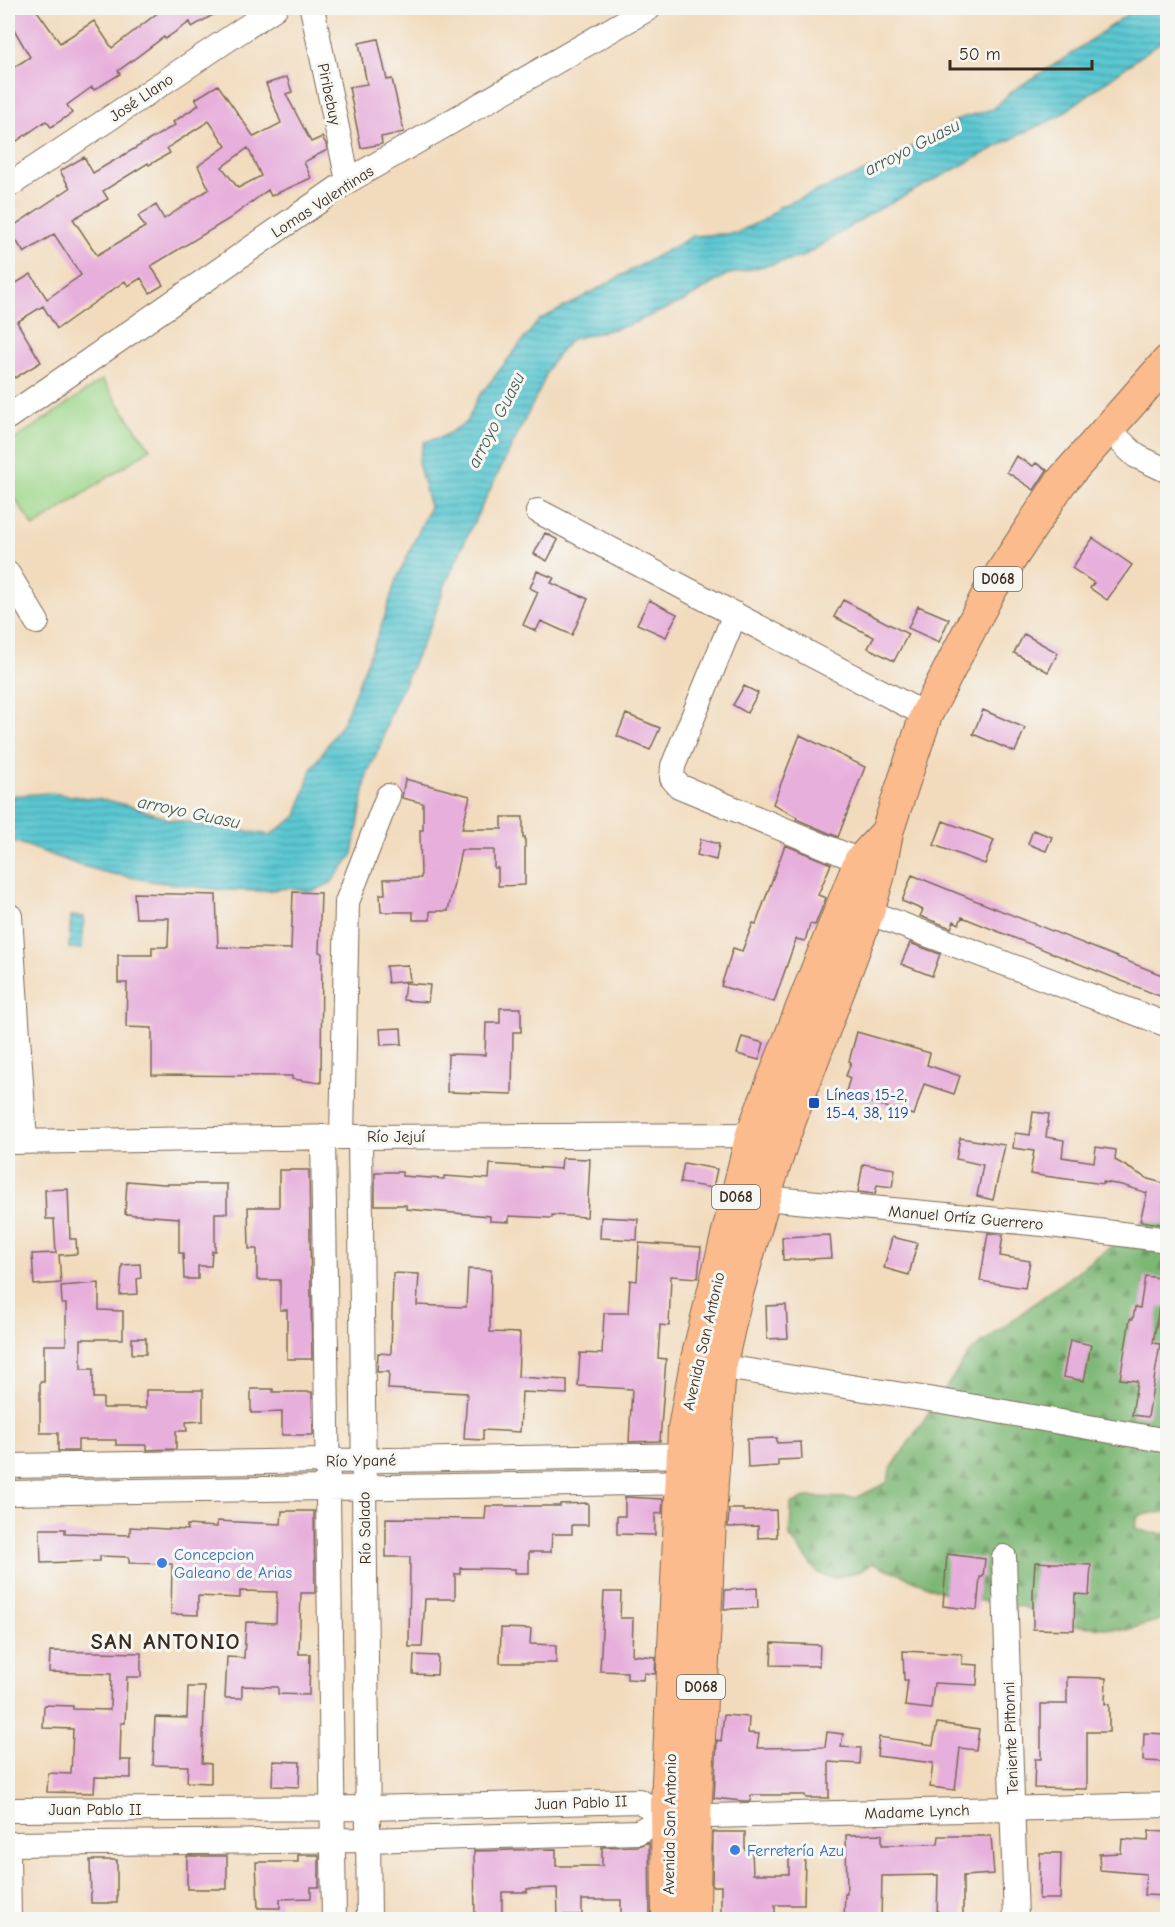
<svg xmlns="http://www.w3.org/2000/svg" width="1175" height="1927" font-family="'Comic Neue',sans-serif">
<style>
.forest{fill:url(#forest-firs);stroke:#5c704a;stroke-width:1.5}
.pitch{fill:#9cd689;stroke:#6c8054;stroke-width:1.5}
.water{fill:url(#water-rules);stroke:#4b7978;stroke-width:1.5}
.building{fill:#e7afdc;fill-rule:evenodd}
.lines{fill:none;stroke-linecap:round;stroke-linejoin:round}
.minor-casing{stroke:#7b6856;stroke-width:26}
.major-casing{stroke:#7b6856;stroke-width:34}
.minor{stroke:#fff;stroke-width:24}
.major{stroke:#fbbb8d;stroke-width:32}
.transit-dot{fill:#1a4fb4;stroke:#f6f6f2;stroke-width:2}
.shop-dot{fill:#3f7fe0;stroke:#f6f6f2;stroke-width:2}
.labels{text-anchor:middle;stroke-width:6;stroke-linejoin:round;paint-order:stroke}
.shield{fill:#f6f6f2;stroke:#73675e;stroke-width:1.5}
.shield-label{font-size:15px;font-weight:bold;fill:#3b2a1e}
.street-label{font-size:16px;fill:#3b2a1e;stroke:#f6f6f2}
.transit-label{font-size:16px;fill:#164399;stroke:#f6f6f2;text-anchor:start}
.shop-label{font-size:16px;fill:#366cbe;stroke:#f6f6f2;text-anchor:start}
.water-label{font-size:18px;font-style:italic;fill:#455954;stroke:#f6f6f2}
.district-label{font-size:22px;font-weight:bold;letter-spacing:1.5px;fill:#3b2a1e;stroke:#f6f6f2}
</style>
<defs>
<pattern id="forest-firs" width="22" height="20" patternUnits="userSpaceOnUse" patternTransform="scale(1.5)"><rect width="22" height="20" fill="#7db775"/><path d="M5 1l3.5 6h-7zM16 11l3.5 6h-7z" fill="#68955f"/></pattern>
<pattern id="water-rules" width="6" height="5" patternUnits="userSpaceOnUse" patternTransform="scale(1.5)"><rect width="6" height="5" fill="#5bc8d2"/><path d="M0 2.5h6" fill="none" stroke="#4ca3aa"/></pattern>
</defs>
<rect width="100%" height="100%" fill="#f6f6f2"/>
<filter id="ink" filterUnits="userSpaceOnUse"><feTurbulence type="fractalNoise" baseFrequency=".0167" numOctaves="2"/><feDisplacementMap in="SourceGraphic" scale="12" xChannelSelector="R" yChannelSelector="G"/><feConvolveMatrix kernelMatrix="1 2 1 2 8 2 1 2 1" color-interpolation-filters="sRGB"/></filter>
<filter id="wash" filterUnits="userSpaceOnUse"><feTurbulence type="fractalNoise" baseFrequency=".008" numOctaves="4" result="noise"/><feDisplacementMap in="SourceGraphic" scale="24" xChannelSelector="R" yChannelSelector="G"/><feGaussianBlur stdDeviation="1.35" result="paint"/><feColorMatrix in="noise" values="0 0 0 0 0 0 0 0 0 0 0 0 0 0 0 0 0 1.4 0 .05"/><feComposite in="paint" operator="in"/></filter>
<g filter="url(#wash)">
<rect width="100%" height="100%" fill="#f2dbbd"/>
<path class="forest" d="M1167,1204V1512L1153,1513L1138,1516L1135,1528L1150,1533L1167,1534V1619H1163L1127,1630L1070,1625L1023,1607L954,1597L873,1563L861,1571L833,1578L818,1573L790,1537L791,1504L805,1497L856,1498L888,1482L890,1470L970,1352Z"/>
<path class="pitch" d="M102,380L150,449L34,527L8,489V444Z"/>
<path class="water" d="M1136,8H1167V37L1056,118L1019,135L868,215L802,257L726,275L684,301L629,325L572,339L562,349L550,365L540,389L470,530L445,585L433,620L390,714L381,744L367,774L353,854L331,883L312,892L288,888L261,891L224,890L157,882L108,873L79,865L8,839V796L50,793L111,801L137,808L168,819L270,835L297,816L311,770L344,720L384,619L395,583L430,507L418,462L424,442L444,436L467,422L477,399L539,320L572,303L693,236L736,233L767,218L779,207L883,164L961,118L993,109L1012,91L1065,58Z
M71,916L84,917L82,949L69,948Z"/>
<g id="blocks">
<path class="building" d="M8,8H35L60,43L94,21L112,48L164,8H225L192,27L190,22L165,39L164,37L118,71L120,74L94,90L92,87L67,105L72,113L51,127L46,121L8,147V71L30,57L8,19Z
M378,39L387,80L392,79L404,132L381,137L382,144L361,148L349,87L367,84L359,43Z
M287,77L292,92L286,94L311,142L322,137L326,144L327,150L304,162L311,178L271,196L268,190L229,219L151,266L163,285L150,293L141,278L128,286L125,281L57,329L43,306L17,322L41,362L15,378L8,366V288L31,274L47,299L81,275L54,234L24,253L9,229L70,188L60,171L84,157L93,173L175,125L173,122L199,105L195,99L218,85L254,137L281,123L266,84ZM209,121L226,146L198,166L209,189L164,219L156,205L138,216L145,227L97,255L73,219L108,199L103,191L148,163L149,165L170,153L167,148ZM248,148L261,176L238,188L222,167Z
M1016,456L1033,466L1036,463L1047,470L1034,490L1007,472Z
M545,533L558,540L547,561L534,554Z
M1093,538L1132,565L1107,600L1090,588L1094,583L1072,568Z
M537,571L554,578L551,583L588,599L572,635L541,621L536,631L523,625L538,592L530,588Z
M649,600L677,614L666,637L637,624Z
M843,600L908,634L894,661L868,648L874,637L834,617Z
M918,606L949,619L939,642L908,628Z
M1024,634L1058,653L1048,672L1014,653Z
M744,686L758,693L747,713L733,705Z
M983,710L1025,728L1015,752L973,734Z
M626,714L660,728L650,750L617,736Z
M800,735L865,767L838,837L796,819L797,817L773,804Z
M405,779L470,796L462,829H502V817H523V838L525,837V885L498,886V868H494V850H461L448,911H430V920H413V912H381L380,894H385L384,879L421,878L420,830H423V803L402,798Z
M943,821L994,840L985,864L934,845Z
M1033,830L1052,837L1046,851L1028,844Z
M701,839L719,844L716,860L697,855Z
M785,845L831,864L818,895L826,898L815,925L810,924L805,941L796,939L774,1002L721,986L733,948L742,951L753,923L756,924Z
M912,875L1167,977V999L962,917L959,924L954,921L951,928L920,916L923,910L902,901Z
M293,892L321,893L319,952L322,953L321,1083L292,1079V1076L152,1075V1028L126,1027L127,983H118V955H152V947H168L169,918H136L134,893L216,895L218,947L291,949Z
M910,943L940,954L932,976L901,964Z
M408,965L410,981L388,983L386,966Z
M405,983L430,985L428,1002L403,1000Z
M500,1008H521V1032H513L512,1094L447,1092L448,1054L485,1055L486,1023H500Z
M401,1028L402,1044L381,1045L380,1029Z
M857,1032L930,1053L927,1065L960,1076L954,1094L924,1084L914,1115L845,1095L850,1078L846,1076L851,1062L849,1061Z
M742,1037L764,1043L759,1060L737,1054Z
M1033,1112L1049,1114L1046,1137L1064,1140L1062,1157L1094,1162L1096,1147L1116,1150L1115,1160L1148,1179L1167,1184V1218L1166,1225L1140,1221L1147,1193L1122,1185L1103,1182V1184L1030,1174L1034,1151L1013,1148L1015,1133L1030,1135Z
M960,1138L1005,1145L993,1200L977,1196L983,1165L956,1159Z
M562,1158L590,1159L587,1217L552,1215V1218L509,1216V1222L490,1221V1216L406,1209V1205H375V1172H402V1176L444,1179V1176L489,1179L490,1164L561,1169Z
M684,1163L717,1169L713,1188L680,1183Z
M863,1164L895,1169L892,1187L877,1185L875,1194L858,1192Z
M279,1170H309L312,1359H287V1310H280V1280H257V1249H249L248,1207H279Z
M127,1181L163,1184H227V1213H215V1251H212L211,1266H198V1279H184L183,1253H179V1218L125,1214Z
M68,1189L70,1239H76L77,1254L59,1255L61,1283L34,1285L32,1254L56,1253L54,1219H46L45,1190Z
M601,1217L638,1219L637,1240L600,1238Z
M988,1233L1003,1235L1000,1256L1030,1261L1025,1288L980,1281Z
M830,1235L832,1258L783,1260L782,1237Z
M892,1237L917,1243L909,1275L884,1268Z
M639,1243L701,1247L698,1278L671,1276L669,1326L660,1325L658,1358L666,1359L660,1441L629,1442L632,1389L578,1386L580,1353L602,1354L604,1313H628L630,1280L637,1281Z
M140,1264L141,1278L137,1279L138,1294L120,1295L122,1265Z
M468,1269L491,1270L490,1332L520,1333L518,1377L567,1380V1394L522,1392L520,1432L483,1430V1440L464,1439L467,1393L388,1389L389,1372H377L378,1353L391,1354L393,1273L419,1274L417,1305L463,1307H466Z
M1145,1276L1167,1279V1308L1159,1307L1153,1343L1160,1344L1148,1417L1132,1415L1137,1381L1120,1379L1130,1319H1133L1135,1307L1140,1308Z
M99,1283V1310L123,1311V1339H81V1369H93V1398H103V1408H146V1390H203V1421L186,1422L187,1431H176V1449L147,1450V1445H116V1440H78V1451H58V1433H40V1382H44V1345H66V1304H62L61,1286Z
M786,1305L788,1338L767,1339L766,1306Z
M132,1338H146V1354H132Z
M1070,1340L1091,1345L1084,1381L1063,1377Z
M251,1389H273V1392H312L313,1435H282V1412L251,1413Z
M777,1438V1443L801,1442L802,1459L778,1460V1466L748,1468L747,1439Z
M625,1497L663,1499L662,1513L655,1514V1535L617,1534V1516H625Z
M588,1503V1525H572V1534H552L551,1552H529V1573H515V1569L460,1568V1574H455V1599H425L422,1647H409L410,1557H386V1518L485,1519L486,1506H560V1504Z
M729,1509H743V1511L776,1510L777,1537L758,1538V1526L728,1527Z
M282,1511H314L315,1593H301L299,1654H310L309,1695L278,1694V1687L242,1686V1698H225L227,1657L244,1658L246,1622L276,1623L277,1592L240,1591V1598L198,1596V1615L171,1614L172,1564L129,1563V1557L100,1556V1561L41,1563L40,1529H65V1533L130,1535V1527L187,1530V1525L217,1527V1521L281,1524Z
M947,1554L985,1559L983,1577H980L977,1610L943,1606Z
M1035,1562L1091,1565L1089,1595L1075,1594L1074,1630L1033,1629V1592Z
M757,1588L758,1608L724,1609L725,1590Z
M604,1592H621L620,1618H633L632,1655L656,1657L655,1674L644,1673L643,1680L627,1679V1672L600,1671Z
M501,1628L531,1629L530,1644L556,1645V1663H500Z
M772,1643L820,1645L819,1666L771,1665Z
M50,1651L141,1653V1677H127L125,1723H121L120,1760H131V1778L95,1777L94,1793L47,1792L48,1773L71,1774L73,1729L43,1728L44,1705L73,1706V1709L110,1710L111,1674L49,1672Z
M903,1651L962,1654V1664L978,1665L977,1685L934,1683L931,1709L905,1706L908,1680H904Z
M414,1655L438,1656L437,1675L413,1674Z
M1067,1677L1106,1678L1105,1704H1109V1732H1087V1789L1034,1788L1035,1759H1041V1704H1067Z
M188,1687H205L202,1763L211,1764V1783L187,1782L188,1766L153,1765L155,1717L187,1718Z
M724,1715L749,1717L748,1733L759,1734L757,1748L825,1747L827,1732L843,1734L841,1747L861,1748L860,1764L829,1762V1798H806L805,1795H751L750,1801H742L714,1798L717,1740L721,1741Z
M937,1723L979,1729L976,1750L960,1748L955,1790L930,1787L933,1763L877,1756L879,1737L933,1745Z
M1144,1733L1167,1734V1762L1143,1761Z
M273,1761L300,1762L299,1787L272,1786Z
M1149,1831L1167,1832V1896L1144,1895L1146,1874L1100,1870L1099,1854L1121,1853L1122,1839L1148,1841Z
M713,1832H745V1850H752L753,1874H789V1855H805L804,1905H775V1920H721V1886H712Z
M882,1834V1845L938,1844L939,1836H991L994,1874L963,1876V1920H937L938,1875L882,1876L881,1920H844L845,1894H847L846,1835Z
M649,1842L650,1920H621V1900H582V1915H558L557,1888L527,1889V1892H502V1920H475L474,1851L556,1849V1866H602V1847L638,1846Z
M1040,1853H1061L1060,1899H1039Z
M298,1855H319V1887H311V1898L280,1899V1908H258L256,1862H298Z
M187,1856H227V1889H187Z
M90,1860H117V1903H91Z"/>
</g>
</g>
<g filter="url(#ink)">
<use href="#blocks" fill-opacity="0" stroke="#7b6856" stroke-width="1.5"/>
<g class="lines">
<g class="minor-casing">
<path id="minor" d="M312,8L348,181
M8,186L275,8
M8,417L348,181L649,8
M1108,429L1136,456L1168,471
M538,511L926,715
M8,574L37,622
M735,614L673,766L672,778L679,786L860,861
M868,912L1168,1025
M10,916L25,1141
M323,1137L334,1920
M342,1137L347,902L388,796
M360,1137L369,1920
M8,1142L342,1137L767,1135
M764,1198L1043,1224L1168,1240
M705,1364L941,1401L1168,1441
M8,1466L700,1455
M8,1493L698,1482
M1004,1557L1016,1920
M8,1810L368,1808L639,1801L667,1817
M8,1844L368,1840L638,1832L667,1817L1168,1805
M8,1855L9,1920"/>
</g>
<g class="major-casing">
<path id="major" d="M668,1920L667,1802L684,1428L696,1363L752,1134L860,861L885,834
M694,1920L695,1817L712,1482L720,1367L736,1297L764,1198L784,1136L868,912L879,874L887,832L926,715L989,592L1060,483L1168,361"/>
</g>
<use href="#minor" class="minor"/>
<use href="#major" class="major"/>
</g>
</g>
<rect class="transit-dot" x="808" y="1097" width="12" height="12" rx="3"/>
<g class="shop-dot">
<circle cx="162" cy="1563" r="6"/>
<circle cx="735" cy="1850" r="6"/>
</g>
<g class="labels">
<g class="shield">
<rect x="974" y="567" width="48" height="24" rx="4.5"/>
<rect x="712" y="1185" width="48" height="24" rx="4.5"/>
<rect x="677" y="1675" width="48" height="24" rx="4.5"/>
</g>
<g class="shield-label">
<text x="998" y="584">D068</text>
<text x="736" y="1202">D068</text>
<text x="701" y="1692">D068</text>
</g>
<g class="street-label">
<text transform="translate(330 94) rotate(78)" y="6">Piribebuy</text>
<text transform="translate(141 97) rotate(-34)" y="6">José Llano</text>
<text transform="translate(322 201) rotate(-33)" y="6">Lomas Valentinas</text>
<text x="396" y="1142">Río Jejuí</text>
<text transform="translate(966 1217) rotate(5)" y="6">Manuel Ortíz Guerrero</text>
<text transform="translate(703 1341) rotate(-77)" y="6">Avenida San Antonio</text>
<text transform="translate(361 1460) rotate(-1)" y="6">Río Ypané</text>
<text transform="translate(364 1528) rotate(-91)" y="6">Río Salado</text>
<text transform="translate(1010 1738) rotate(-92)" y="6">Teniente Pittonni</text>
<text transform="translate(581 1802) rotate(-2)" y="6">Juan Pablo II</text>
<text x="95" y="1815">Juan Pablo II</text>
<text transform="translate(917 1811) rotate(-2)" y="6">Madame Lynch</text>
<text transform="translate(669 1824) rotate(-89)" y="6">Avenida San Antonio</text>
</g>
<g class="transit-label">
<text x="826" y="1100">Líneas 15-2,<tspan x="826" dy="18">15-4, 38, 119</tspan></text>
</g>
<g class="shop-label">
<text x="174" y="1560">Concepcion<tspan x="174" dy="18">Galeano de Arias</tspan></text>
<text x="747" y="1856">Ferretería Azu</text>
</g>
<g class="water-label">
<text transform="translate(912 147) rotate(-27)" y="6">arroyo Guasu</text>
<text transform="translate(496 420) rotate(-63)" y="6">arroyo Guasu</text>
<text transform="translate(189 812) rotate(12)" y="6">arroyo Guasu</text>
</g>
<g class="district-label">
<text x="166" y="1649">SAN ANTONIO</text>
</g>
</g>
<rect width="1175" height="1927" fill="none" stroke="#f6f6f2" stroke-width="30"/>
<path d="M950 60v9h142v-9" fill="none" stroke="#3b2a1e" stroke-width="3"/>
<text x="959" y="60" font-size="18" fill="#3b2a1e" stroke="#f6f6f2" stroke-width="4.5" paint-order="stroke">50 m</text>
</svg>
